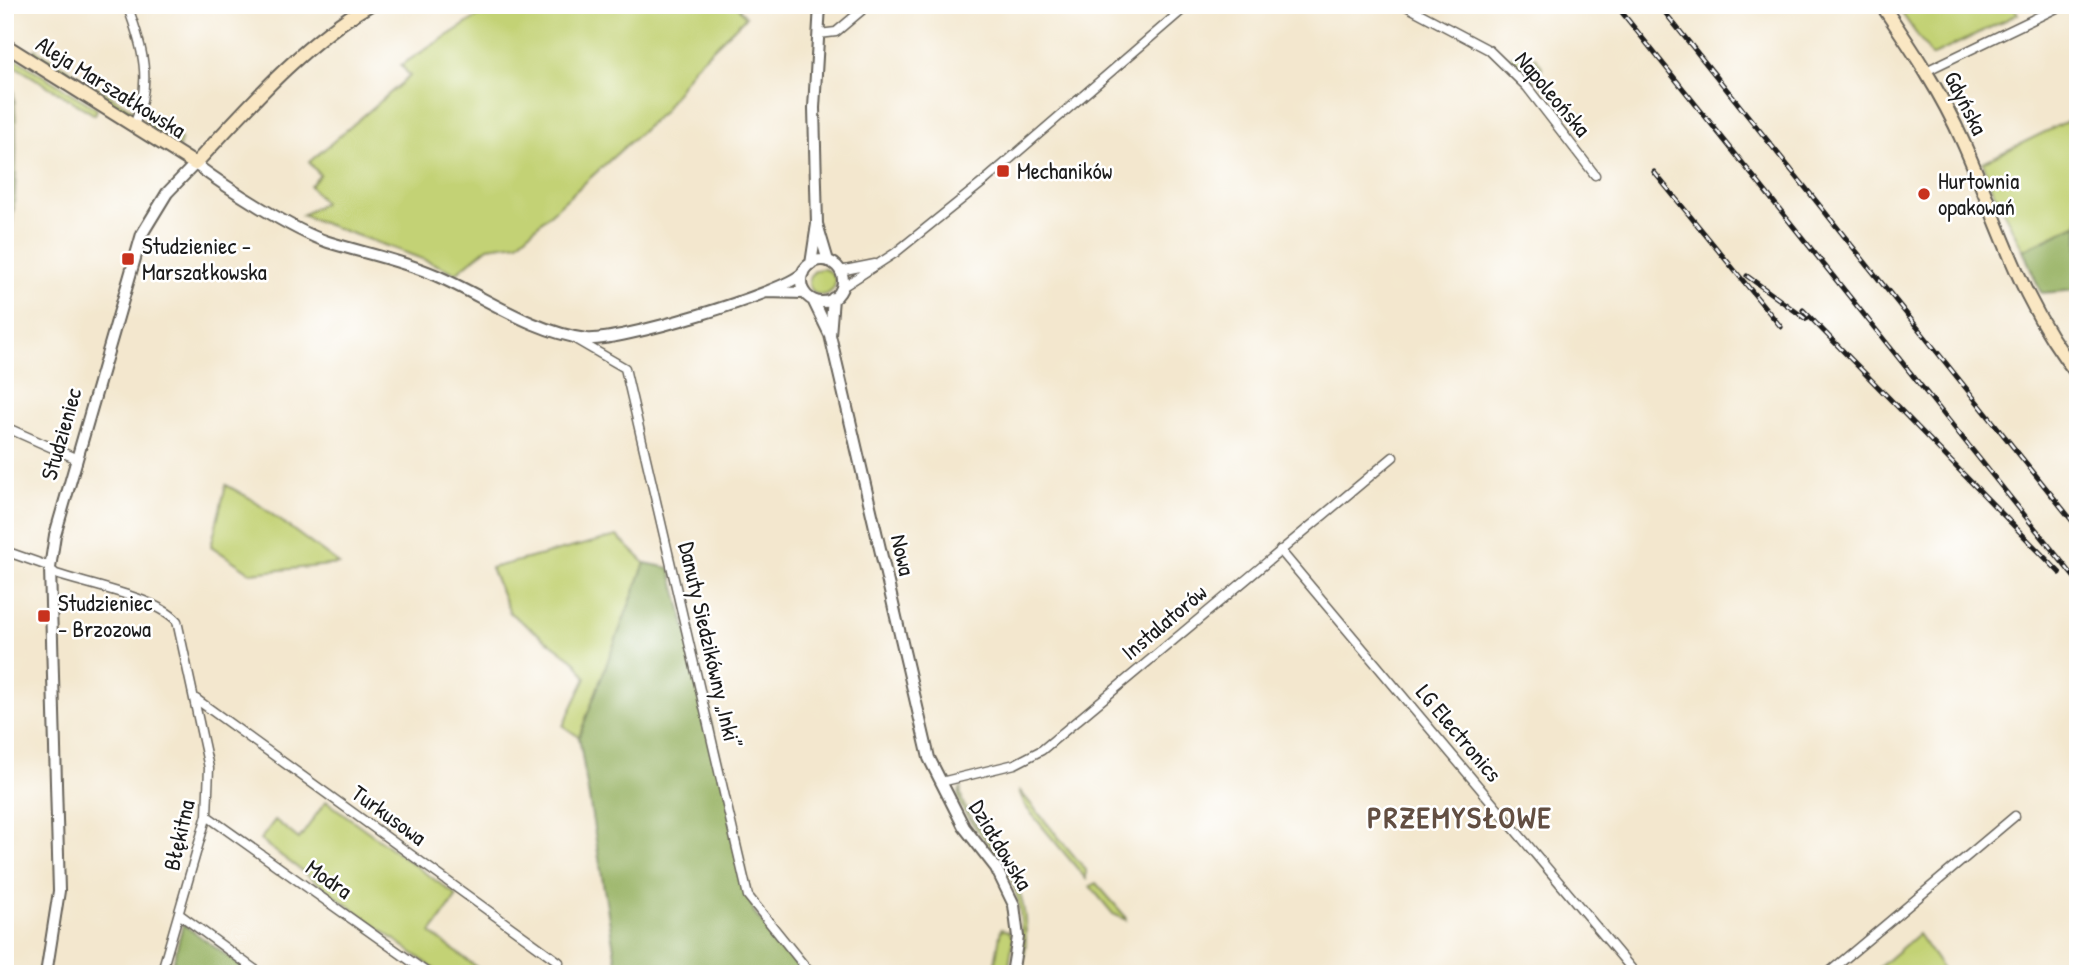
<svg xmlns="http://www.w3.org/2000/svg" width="2083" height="979" font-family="'Patrick Hand',sans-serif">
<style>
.green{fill:#c3d274;stroke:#707748;stroke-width:2}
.forest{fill:#9ab466;stroke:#5b6841;stroke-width:2}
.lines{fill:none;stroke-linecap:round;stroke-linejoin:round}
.minor-casing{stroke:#67635a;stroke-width:11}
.tertiary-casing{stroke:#67635a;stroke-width:14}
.secondary-casing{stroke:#67635a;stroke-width:16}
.minor{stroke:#fff;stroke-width:8}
.tertiary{stroke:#fff;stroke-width:10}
.secondary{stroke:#fae7c3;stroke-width:12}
.rail-casing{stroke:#1c1c1c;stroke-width:5}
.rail{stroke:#fff;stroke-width:2.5;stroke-dasharray:8;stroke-linecap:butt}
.poi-dot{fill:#c8321e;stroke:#fff;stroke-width:2.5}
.labels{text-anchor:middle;stroke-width:5;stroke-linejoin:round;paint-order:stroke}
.street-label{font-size:23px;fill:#1c1c1c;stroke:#fff}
.poi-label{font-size:23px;fill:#1c1c1c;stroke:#fff;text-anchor:start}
.district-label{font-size:30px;font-weight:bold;letter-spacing:2px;fill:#624e42;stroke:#fff}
</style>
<rect width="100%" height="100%" fill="#fff"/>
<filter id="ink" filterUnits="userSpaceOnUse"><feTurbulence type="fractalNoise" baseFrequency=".0143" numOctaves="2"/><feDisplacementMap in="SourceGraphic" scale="14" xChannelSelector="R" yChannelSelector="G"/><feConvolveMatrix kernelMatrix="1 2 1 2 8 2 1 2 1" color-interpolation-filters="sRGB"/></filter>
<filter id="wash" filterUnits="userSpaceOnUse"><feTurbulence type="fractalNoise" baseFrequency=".00686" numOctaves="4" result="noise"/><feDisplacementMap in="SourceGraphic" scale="28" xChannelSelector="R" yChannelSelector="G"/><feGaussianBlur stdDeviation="1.57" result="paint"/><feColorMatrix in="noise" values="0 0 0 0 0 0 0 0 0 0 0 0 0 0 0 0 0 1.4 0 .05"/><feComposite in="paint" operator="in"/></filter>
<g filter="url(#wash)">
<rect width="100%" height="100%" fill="#f3e7ce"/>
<path class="green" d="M496,5H736L746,17L693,68L663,112L518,243L488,247L456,273C406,250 353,236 302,215L324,203L310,186L320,175L309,162L410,76L401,65Z
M1896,5H2013L2018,14L1932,56Z
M35,49L82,78L78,83L32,56Z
M5,52L97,109L95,115L5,60Z
M1510,56L1536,58L1542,67L1539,77L1532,80L1522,77L1508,60Z
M89,82L134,111L122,112L84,88Z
M2078,116V224L2023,250L1991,187L1983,162Z
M145,117L181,139L179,147L146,127Z
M809 282a13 13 0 1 1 26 0a13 13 0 1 1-26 0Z
M226,485L250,498L339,564L251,573L211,546Z
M617,536L645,563L579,737L563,726L586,678L576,662L510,613L491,568Z
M961,787C956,811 996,843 1007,864C1027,898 1030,936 1021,974H1017C1025,935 1023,891 999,858C986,840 970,824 960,804L958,796Z
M1019,790L1086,870V879L1025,806Z
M326,801L457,896L431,933L486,974H441L260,840L275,820L299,839Z
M1096,883L1125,916L1126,920L1113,914L1090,886Z
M1001,929L1009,931L1013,939L1009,967L1002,971L994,969Z
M1918,934L1946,974H1879L1876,970Z"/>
<path class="forest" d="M5,74L12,78C19,135 17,187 10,243L5,250Z
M2078,224V290L2041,293L2023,250Z
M645,563L670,568L726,780L754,913L804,974H618L579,737Z
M183,924L252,974H187L173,963Z"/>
</g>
<g filter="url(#ink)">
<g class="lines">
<g class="minor-casing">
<path id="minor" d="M127,5C143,47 153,83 134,125
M1404,5L1489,50L1527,87L1595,175
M819,34L836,32L868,5
M1926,71L2063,5
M840,271L875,264
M841,288L895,253L982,183L1188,5
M575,339L625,368L748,896L811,974
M12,430L75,458
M1280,550L1636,974
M5,551L45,565L56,574C88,585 155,597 177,621L209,768L207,815L161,974
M196,699L559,962
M941,782L1015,764L1042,750L1393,457
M207,816L429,974
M179,914L261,974
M1827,974L2015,816"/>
</g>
<g class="tertiary-casing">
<path id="tertiary" d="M817,224L828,261
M801 281a21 21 0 1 1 42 0a21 21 0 1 1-42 0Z
M811,264L817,224L814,108L820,5
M766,292L805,293
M813,300L830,335L929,758L964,827L996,868L1014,905L1018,937L1012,974
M830,335L833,298
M46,974L59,891L50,568L55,535L142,234L167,193L195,164C226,187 292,230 328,242C363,253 401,260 435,275C486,297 530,331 586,339C616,343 784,293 803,273"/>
</g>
<g class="secondary-casing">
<path id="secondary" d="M1882,5C1912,49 1942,94 1963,142C2001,227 2019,300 2078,375
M5,45L195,164C247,108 302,44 369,5"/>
</g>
<use href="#minor" class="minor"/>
<use href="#tertiary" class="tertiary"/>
<use href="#secondary" class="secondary"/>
<g class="rail-casing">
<path id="rail" d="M1616,5L2078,582
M1659,5L2078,528
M1654,172L1781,327
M1747,276L1806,319
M1803,310L2060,573"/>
</g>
<use href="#rail" class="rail"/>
</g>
</g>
<g class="poi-dot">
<rect x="996" y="164" width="14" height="14" rx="3.5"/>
<circle cx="1924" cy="194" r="7"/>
<rect x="121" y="252" width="14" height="14" rx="3.5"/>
<rect x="37" y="609" width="14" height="14" rx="3.5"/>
</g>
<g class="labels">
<g class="street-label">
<text transform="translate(111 87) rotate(32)" y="8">Aleja Marszałkowska</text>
<text transform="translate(1553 94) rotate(50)" y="8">Napoleońska</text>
<text transform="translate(1966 103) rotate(63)" y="8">Gdyńska</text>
<text transform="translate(61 434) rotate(-74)" y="8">Studzieniec</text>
<text transform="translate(903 555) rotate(77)" y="8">Nowa</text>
<text transform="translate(1164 622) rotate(-40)" y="8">Instalatorów</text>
<text transform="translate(710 645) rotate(77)" y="8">Danuty Siedzikówny „Inki”</text>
<text transform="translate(1459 733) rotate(50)" y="8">LG Electronics</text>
<text transform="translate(389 815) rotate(36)" y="8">Turkusowa</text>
<text transform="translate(179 835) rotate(-77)" y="8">Błękitna</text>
<text transform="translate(1001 845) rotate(59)" y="8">Działdowska</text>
<text transform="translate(329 879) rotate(35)" y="8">Modra</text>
</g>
<g class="poi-label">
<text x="1017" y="179">Mechaników</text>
<text x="1938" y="189">Hurtownia<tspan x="1938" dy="26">opakowań</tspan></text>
<text x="142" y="254">Studzieniec -<tspan x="142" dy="26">Marszałkowska</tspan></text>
<text x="58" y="611">Studzieniec<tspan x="58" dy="26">- Brzozowa</tspan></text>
</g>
<g class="district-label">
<text x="1460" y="828">PRZEMYSŁOWE</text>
</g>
</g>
<rect width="2083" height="979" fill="none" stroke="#fff" stroke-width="28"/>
</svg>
